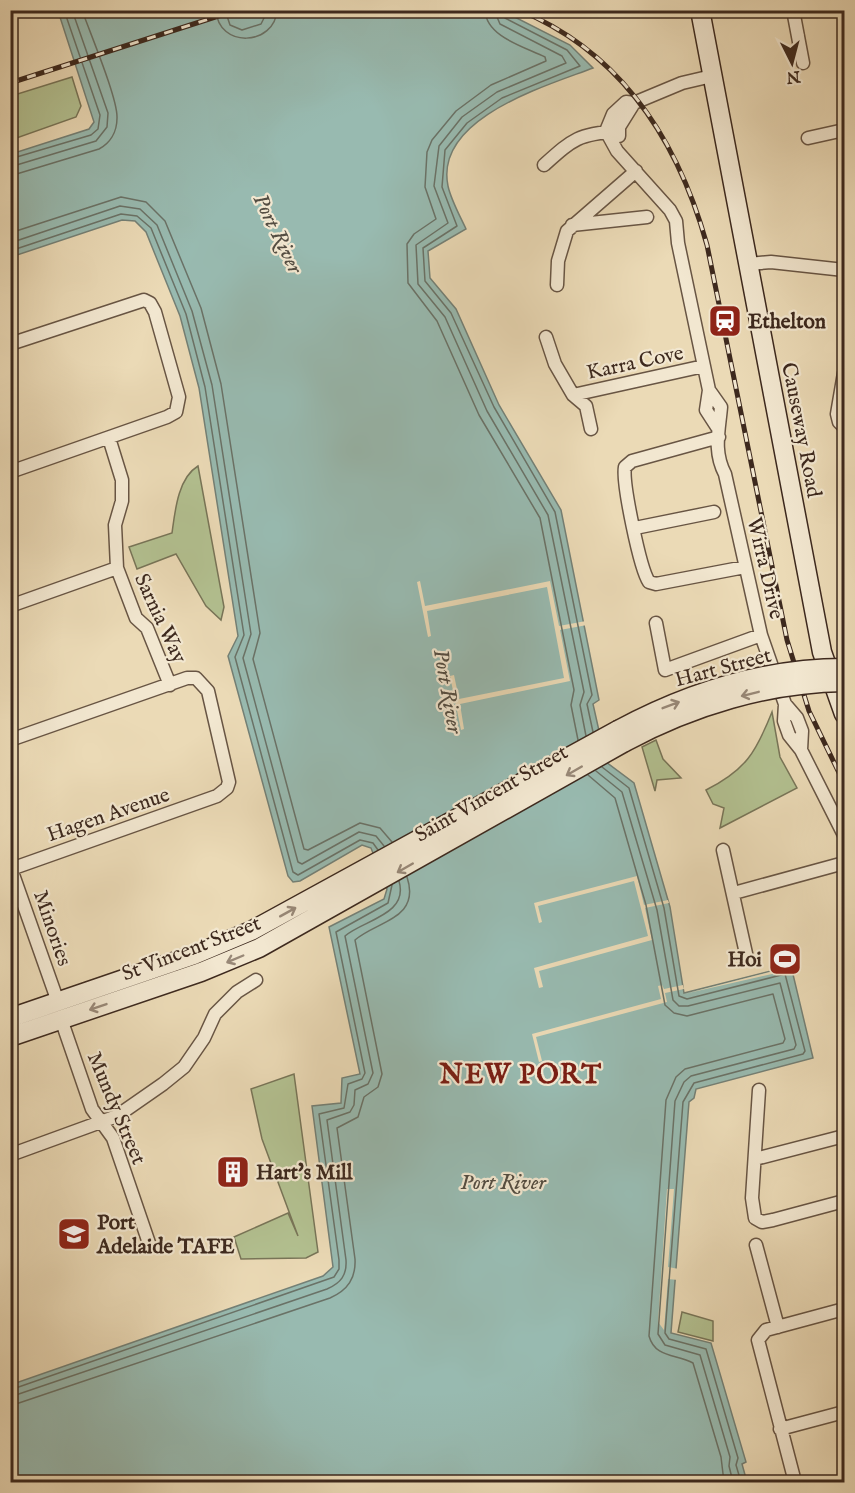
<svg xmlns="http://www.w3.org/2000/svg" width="855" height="1493" font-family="'IM FELL English',serif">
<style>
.green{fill:#b3c191;stroke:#787558;stroke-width:1.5}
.water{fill:#98bab0;stroke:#748076;stroke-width:1.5}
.pier{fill:#ebdab6}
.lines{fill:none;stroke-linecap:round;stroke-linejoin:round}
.shore{stroke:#6a7267;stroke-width:1.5}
.minor-casing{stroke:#685544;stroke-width:15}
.secondary-casing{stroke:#3d291e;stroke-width:21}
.minor{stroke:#f2e7d0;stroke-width:12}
.secondary{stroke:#f2e7d0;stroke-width:18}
.rail-casing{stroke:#3d291e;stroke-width:5}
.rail{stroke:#f2e7d0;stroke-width:3;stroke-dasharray:9;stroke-linecap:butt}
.secondary-bridge-casing{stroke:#3d291e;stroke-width:21;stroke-linecap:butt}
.secondary-bridge{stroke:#f2e7d0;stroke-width:18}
.oneway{stroke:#988877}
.labels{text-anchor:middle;stroke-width:4.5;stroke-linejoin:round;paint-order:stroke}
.poi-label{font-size:21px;font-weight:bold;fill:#3d291e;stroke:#f2e7d0;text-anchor:start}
.street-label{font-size:21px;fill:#3d291e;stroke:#f2e7d0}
.water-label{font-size:22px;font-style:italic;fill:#544d42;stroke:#f2e7d0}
.district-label{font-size:27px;font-weight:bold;letter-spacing:1.5px;fill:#7a1f14;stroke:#f2e7d0}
</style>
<rect width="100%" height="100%" fill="#ebdab6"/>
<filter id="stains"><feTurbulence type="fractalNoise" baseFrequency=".00333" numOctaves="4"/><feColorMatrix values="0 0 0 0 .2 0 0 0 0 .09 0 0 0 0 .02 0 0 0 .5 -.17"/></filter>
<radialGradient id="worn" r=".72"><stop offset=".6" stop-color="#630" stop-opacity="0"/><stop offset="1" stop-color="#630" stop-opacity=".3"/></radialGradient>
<path class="green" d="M72,77L81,106L76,117L11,140V96Z
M198,466L224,607L221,620L206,606L176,554L137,569L129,547L172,533C175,511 178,478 198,466Z
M772,712L780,757L797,788L720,828L724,808L713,804L706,790C746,770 756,752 772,712Z
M656,740L663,759L681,778L657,780L655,791L642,747Z
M294,1074L318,1252L306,1258L241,1259L234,1237L288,1213L298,1236L262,1139L251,1089Z
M682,1312L713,1321V1341L678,1332Z"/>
<path class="water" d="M238,10L241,17L264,10L503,11L570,45L593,68C546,86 434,118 448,186C451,200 460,216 466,229L428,251L430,278L456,309L499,405L561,510L599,700L593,704L606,762L634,783L670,907L684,993L791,966L813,1058L696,1089L694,1098L689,1102L671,1333L711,1343L746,1462L742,1464L747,1482H11L10,1385L323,1276L333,1267L312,1106L341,1103L342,1078L360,1074L329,927L384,899L387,889L371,848L362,845L300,881L293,882L288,876L228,656L238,636L199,388L180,316L146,232L135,221L122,220L11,257V154L89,129L94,122L58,11Z"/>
<path class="pier" d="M420,581L425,606L550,581L559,626L586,621L587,625L560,630L570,681L460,704L464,729L461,730L450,676L454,675L459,699L564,678L547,587L427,611L431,636L428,637L417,582Z
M637,876L644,905L668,900L669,903L645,908L652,940L539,971L543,987L539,988L534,968L648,936L634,881L538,906L542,922L539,923L534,903Z
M781,969V972L684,994Z
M662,985L664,989L683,985L684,989L665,993L667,1002L536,1037L542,1061L539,1062L532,1034L661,999L658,986Z
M667,1189H674L668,1267L679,1269L678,1280L668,1279L664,1330L658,1322Z"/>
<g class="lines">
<path class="shore" d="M216,10C218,49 275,46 277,10
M225,10L230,25L242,30L261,24L268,10
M485,10C486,37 525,47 545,57L546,61L491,85L456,111L432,140L427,152L425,187L436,219L414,234L407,244L408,283L437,321L479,415L540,518L574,690L571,705L578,740
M494,10L500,24L562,56L566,63L497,92L462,117L439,146L434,186L448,223L416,245L418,284L445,317L487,411L548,515L584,692L580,705L586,736
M502,10L505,18L567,50L580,66L502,98L467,123L445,150L442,187L457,226L423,248L425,281L451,313L494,407L555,512L592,695L587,704L593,732
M10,159L91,135L98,129L100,115L64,10
M10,167L96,141L107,127L108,113L72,10
M10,176L99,149C110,143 117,132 117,118C118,99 90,33 82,10
M10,233L121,197L146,202L165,221L201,308L221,384L260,633L253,659L304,849L308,850L360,823L380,828L392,842
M10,243L120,206L140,209L157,225L192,311L212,385L251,634L243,658L298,862L302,864L359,832L376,836L384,846
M10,251L121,214L137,216L151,228L186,314L205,387L244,635L235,657L293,872L298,875L360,840L373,843L378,850
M602,767L629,788L664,908L679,996L687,999L785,974L805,1051L803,1054L694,1083L683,1102L665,1333L669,1339L706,1349L738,1458L736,1465L741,1482
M596,771L622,792L657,910L673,1000L679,1006H688L780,983L796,1045L794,1049L691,1076L684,1082L675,1101L658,1334L665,1345L700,1355L730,1457L729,1466L733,1482
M588,775L615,798L646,905L665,1005L674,1013L687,1016L773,994L785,1039L783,1043L685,1069L676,1077L666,1100L649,1336C655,1358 676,1354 693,1363L721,1457L724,1482
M10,1390L334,1277L339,1269V1260L319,1114L344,1108L348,1084L362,1079L365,1073L336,932L388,903L392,885
M10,1397L327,1289C341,1283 347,1275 346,1260L327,1120L350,1112L354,1105L355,1090L368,1084L373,1073L345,936C363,920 409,915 399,881
M10,1406L330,1298C348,1290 356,1278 355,1259L337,1128L358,1117L364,1097L378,1087L382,1074L355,940C377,921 421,919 407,877"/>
<g class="minor-casing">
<path id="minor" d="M793,10L803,63
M712,76L682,83L634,103L626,102L613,114L606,131L617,151L670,210L676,221L678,243L709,390L721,407C719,431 713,451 725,474L761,635L785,704L797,718L802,731L801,750
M619,136V127L634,103
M808,138L844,130
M544,165C573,139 578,134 618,131
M572,225L647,217
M749,264L771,262L844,270
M557,285L558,261L567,231L636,171
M546,337L555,364L573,395L704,366
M10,344L144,300L150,303L155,312L179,397L176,412L167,417L10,472
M844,373L837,414L839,422L844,427
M709,390L706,410L717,427
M573,395L586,406L591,429
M719,437L632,461L625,467C622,482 640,569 649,582L656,584L745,567
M109,438L122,480V501L115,525L117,568L136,618L147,628L170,685
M635,528L714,512
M10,606L117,568
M656,623L665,670L761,635
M785,704L784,721L789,735L801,750L844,835
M10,740L187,678H196L208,691L229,782L227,788L217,796L11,869
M723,850L747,958
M10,866L58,1002
M734,893L844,863
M61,1019L92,1109L113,1138L150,1246
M759,1090L752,1198L755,1218L762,1222L773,1220L844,1201
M10,1155L117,1116L163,1084L184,1067L204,1038L215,1014L237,992L256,980
M755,1159L844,1136
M756,1245L778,1327
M780,1429L844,1412
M795,1482L758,1340L766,1330L844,1309"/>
</g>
<g class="secondary-casing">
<path id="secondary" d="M700,10L822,652L844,714
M10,1018L194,955L251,931L618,730
M10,1037L201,972L259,948L625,742"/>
</g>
<use href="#minor" class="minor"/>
<use href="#secondary" class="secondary"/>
<g class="rail-casing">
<path id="rail" d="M519,10C623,53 678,141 707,245L787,640L809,711L844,783
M10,83L237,10"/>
</g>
<use href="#rail" class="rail"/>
<g class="secondary-bridge-casing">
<path id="secondary-bridge" d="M618,730C687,693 765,668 844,668
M625,742C692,706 768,683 844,682"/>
</g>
<use href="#secondary-bridge" class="secondary-bridge"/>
</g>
<defs><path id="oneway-shaft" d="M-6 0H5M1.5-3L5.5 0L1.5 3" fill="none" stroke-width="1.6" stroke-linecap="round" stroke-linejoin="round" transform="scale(1.5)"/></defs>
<g class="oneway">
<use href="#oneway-shaft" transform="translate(750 694) rotate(166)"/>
<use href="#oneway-shaft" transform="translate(671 705) rotate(-21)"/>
<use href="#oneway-shaft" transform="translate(574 771) rotate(150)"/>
<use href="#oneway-shaft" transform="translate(405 868) rotate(150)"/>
<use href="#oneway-shaft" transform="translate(288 912) rotate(-29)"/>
<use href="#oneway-shaft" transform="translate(235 959) rotate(157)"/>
<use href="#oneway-shaft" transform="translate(98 1007) rotate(161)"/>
</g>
<defs>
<g id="station-square" transform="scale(1.725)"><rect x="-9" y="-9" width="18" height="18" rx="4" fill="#8f2418" stroke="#f2e7d0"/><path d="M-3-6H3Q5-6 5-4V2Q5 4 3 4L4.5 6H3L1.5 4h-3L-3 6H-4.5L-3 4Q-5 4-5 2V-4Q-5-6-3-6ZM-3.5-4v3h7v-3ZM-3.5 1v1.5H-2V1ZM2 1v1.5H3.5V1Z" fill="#fff"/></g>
<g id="stadium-square" transform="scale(1.725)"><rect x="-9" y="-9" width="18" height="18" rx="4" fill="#8f2418" stroke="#f2e7d0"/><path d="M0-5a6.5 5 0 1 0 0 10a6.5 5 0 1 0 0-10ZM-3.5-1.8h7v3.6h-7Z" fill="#fff"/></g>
<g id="building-square" transform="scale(1.725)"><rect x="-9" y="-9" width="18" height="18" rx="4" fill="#8f2418" stroke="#f2e7d0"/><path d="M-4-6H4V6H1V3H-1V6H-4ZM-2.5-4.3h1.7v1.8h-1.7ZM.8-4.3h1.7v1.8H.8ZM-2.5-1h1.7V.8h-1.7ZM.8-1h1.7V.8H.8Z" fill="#fff"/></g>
<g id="university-square" transform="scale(1.725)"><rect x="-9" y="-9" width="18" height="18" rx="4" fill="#8f2418" stroke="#f2e7d0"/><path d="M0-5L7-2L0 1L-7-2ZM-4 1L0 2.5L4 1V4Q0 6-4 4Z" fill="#fff"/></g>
</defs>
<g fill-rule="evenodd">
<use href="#station-square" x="725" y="321"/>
<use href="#stadium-square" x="785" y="959"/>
<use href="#building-square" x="233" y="1172"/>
<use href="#university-square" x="74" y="1234"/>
</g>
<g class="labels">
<g class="poi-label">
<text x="748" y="328">Ethelton</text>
<text x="762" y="966" text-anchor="end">Hoi</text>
<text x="256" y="1179">Hart's Mill</text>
<text x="97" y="1229">Port<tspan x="97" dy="24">Adelaide TAFE</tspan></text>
</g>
<g class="street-label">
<text transform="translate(635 362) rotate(-12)" y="7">Karra Cove</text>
<text transform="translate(802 430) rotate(79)" y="7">Causeway Road</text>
<text transform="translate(766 568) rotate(77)" y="7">Wirra Drive</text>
<text transform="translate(161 618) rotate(65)" y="7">Sarnia Way</text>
<text transform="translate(723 667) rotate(-15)" y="7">Hart Street</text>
<text transform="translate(491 793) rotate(-30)" y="7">Saint Vincent Street</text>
<text transform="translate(108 814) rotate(-19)" y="7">Hagen Avenue</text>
<text transform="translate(53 928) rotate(71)" y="7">Minories</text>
<text transform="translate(191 948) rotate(-21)" y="7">St Vincent Street</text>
<text transform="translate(117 1108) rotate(67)" y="7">Mundy Street</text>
</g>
<g class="water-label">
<text transform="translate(279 233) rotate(64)" y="8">Port River</text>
<text transform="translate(449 691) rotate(80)" y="8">Port River</text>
<text x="503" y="1189">Port River</text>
</g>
<g class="district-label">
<text x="521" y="1083">NEW PORT</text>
</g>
</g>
<rect width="855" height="1493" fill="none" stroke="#ebdab6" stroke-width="36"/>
<rect x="12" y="12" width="831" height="1469" fill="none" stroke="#3d291e" stroke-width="3"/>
<rect x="18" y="18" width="819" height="1457" fill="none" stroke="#3d291e" stroke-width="1.5"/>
<g transform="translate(792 63) rotate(174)" stroke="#f2e7d0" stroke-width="4.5" paint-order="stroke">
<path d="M0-4.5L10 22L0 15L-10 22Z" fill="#3d291e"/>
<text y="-9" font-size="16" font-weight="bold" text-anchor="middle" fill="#3d291e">N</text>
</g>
<rect width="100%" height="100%" filter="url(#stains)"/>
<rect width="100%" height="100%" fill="url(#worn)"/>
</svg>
